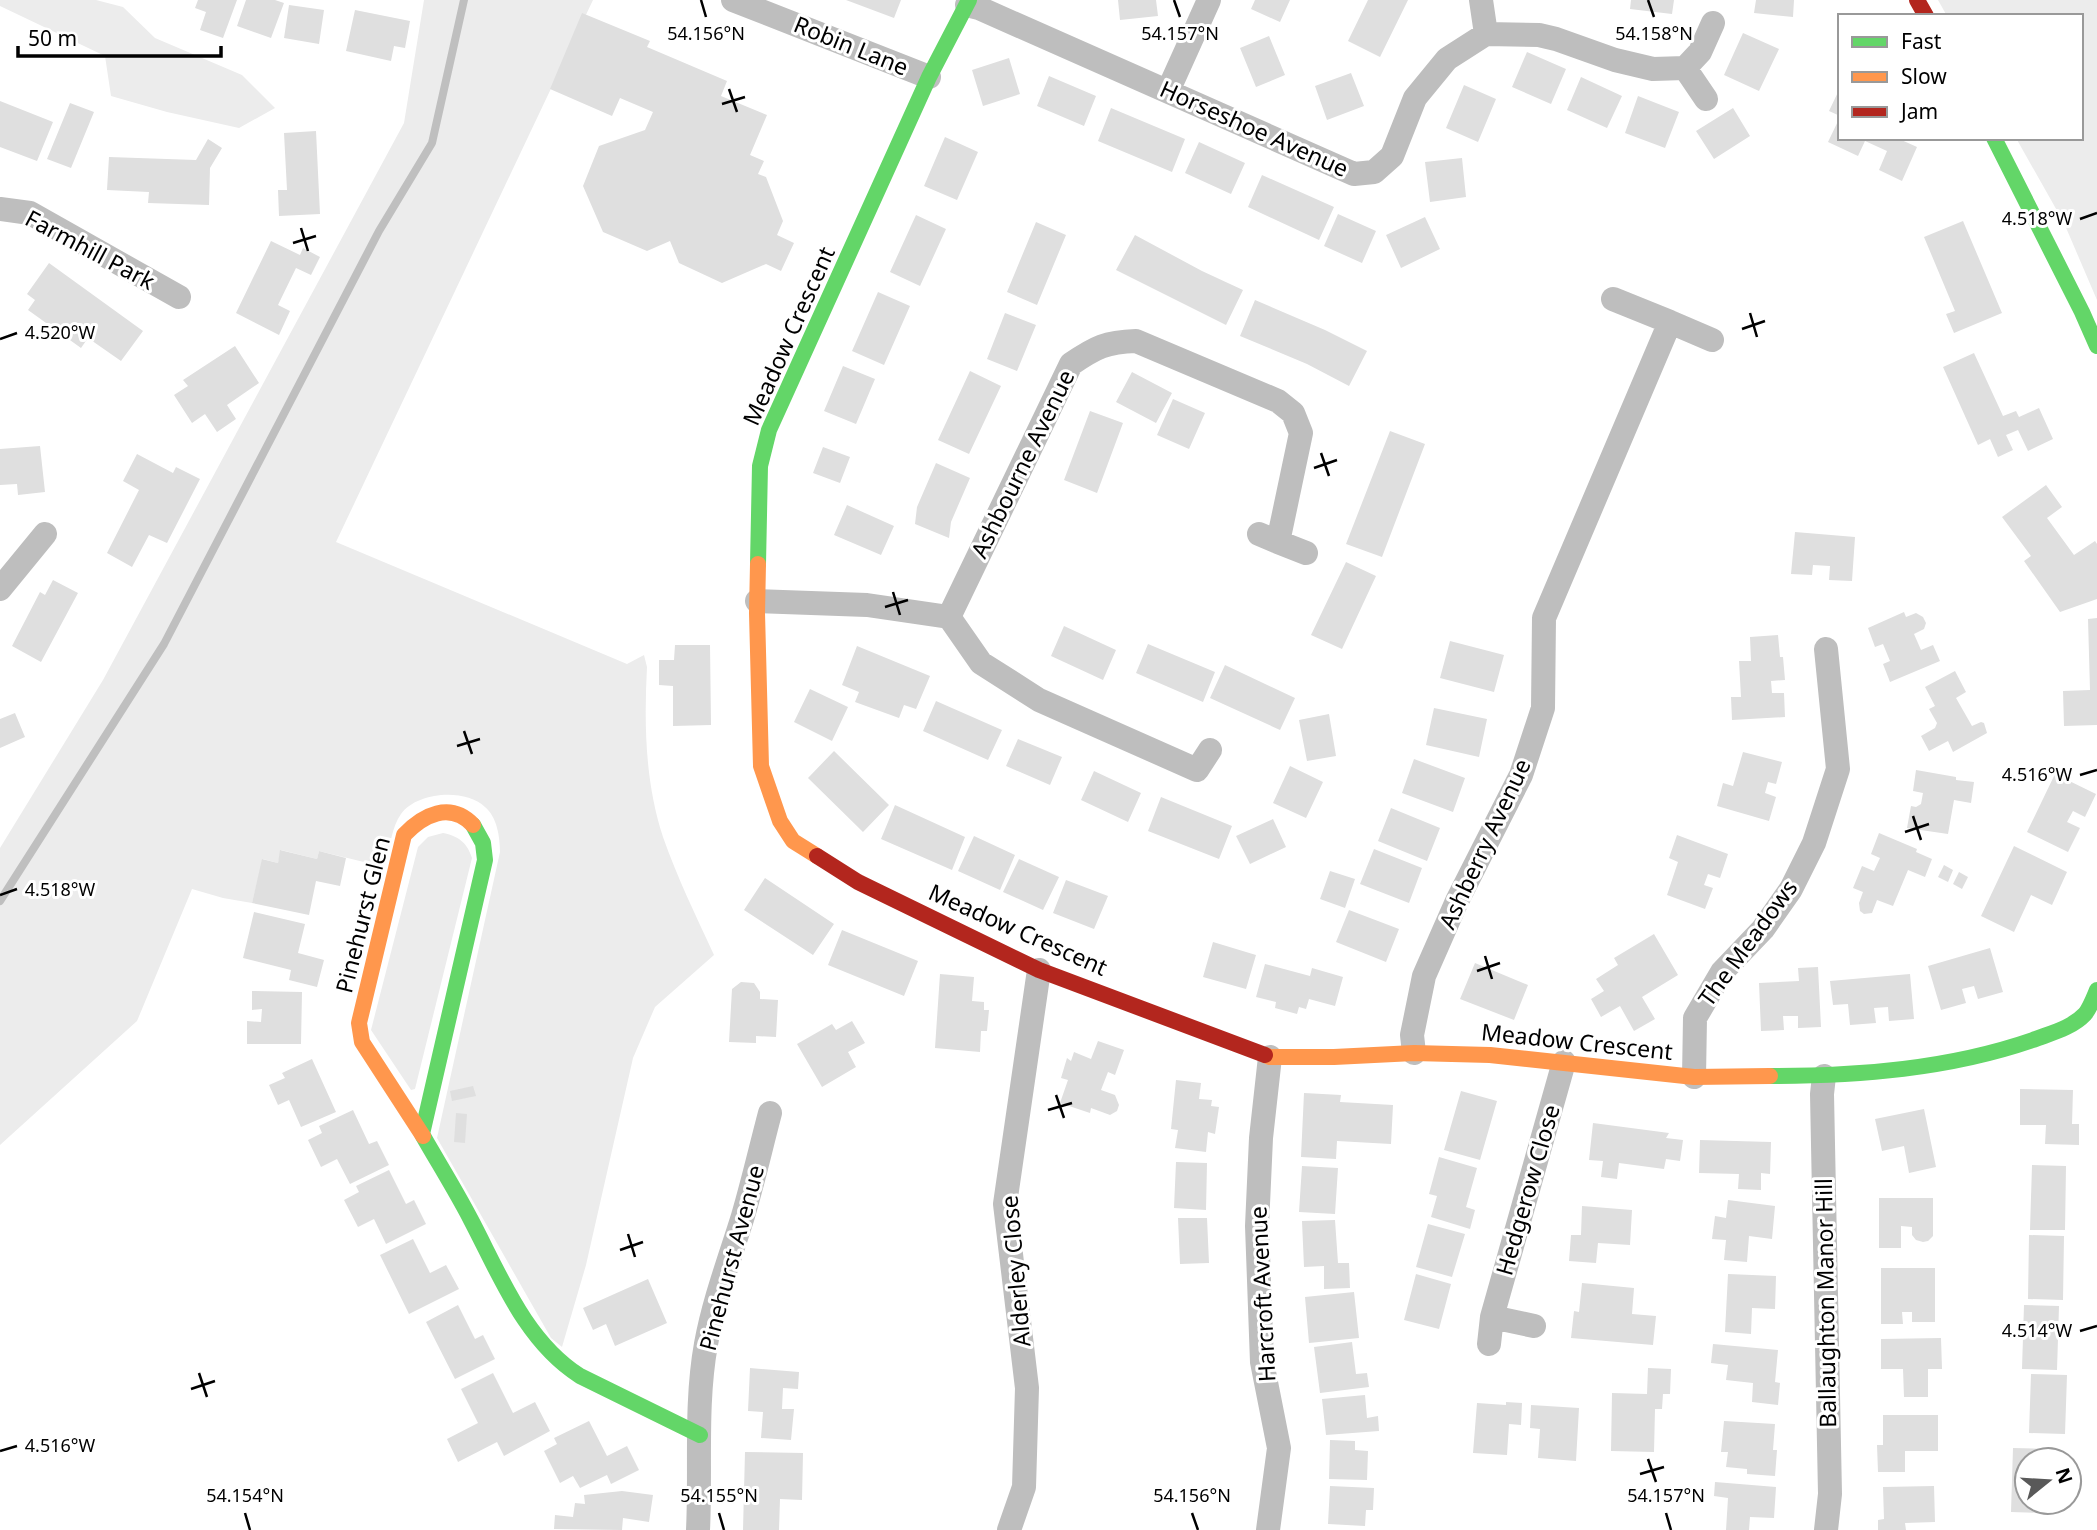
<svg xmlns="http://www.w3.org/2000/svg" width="2097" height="1530" font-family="'Noto Sans',sans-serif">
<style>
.green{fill:#ececec}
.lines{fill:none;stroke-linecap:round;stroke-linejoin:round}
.stream{stroke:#bfbfbf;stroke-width:8}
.building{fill:#dfdfdf}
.street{stroke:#bebebe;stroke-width:24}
.fast{stroke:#63d668;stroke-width:16}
.slow{stroke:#ff974d;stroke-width:16}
.jam{stroke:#b3261e;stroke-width:16}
.ticks{fill:none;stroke:#000;stroke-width:2.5}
.labels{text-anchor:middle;stroke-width:6;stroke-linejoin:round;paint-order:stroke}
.street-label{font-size:23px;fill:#000;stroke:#fff}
.ticks-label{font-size:18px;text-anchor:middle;fill:#000;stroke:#fff;stroke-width:6;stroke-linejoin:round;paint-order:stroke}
</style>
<rect width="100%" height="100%" fill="#fff"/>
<path class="green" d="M0,0H96L123,7L155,38L242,75L275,108L239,128L167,112L111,96L105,56L0,6Z
M424,0H593L336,542L627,664L644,655L647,667C644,724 645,782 663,837C677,877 696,916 714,955L655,1007L633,1058L586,1265L562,1347L551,1338L437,1138L500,852C500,837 497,817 485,807C465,788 417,792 401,814C392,826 390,847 386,861L378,859L376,865L319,851L317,859L281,850L278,863L263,859L252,903L223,898L192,889L137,1021L0,1145V848L103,680L404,123Z
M1938,0H2097V300L2064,223L2016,138H2081V16H1947Z
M443,833C458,836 467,842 472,858L415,1089L411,1090L371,1030L418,847L428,837Z"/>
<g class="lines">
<path class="stream" d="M0,901L164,644L379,231L432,143L464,0"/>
</g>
<path class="building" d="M198,0H237L223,38L200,30L206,12L195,8Z
M246,0H275L284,3L271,38L237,26Z
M846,0H901L894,18Z
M1118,0H1156L1158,16L1120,20Z
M1255,0H1290L1280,22L1251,9Z
M1368,0H1408L1380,57L1348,41Z
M1631,0H1674L1672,14L1630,9Z
M1756,0H1794L1793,17L1754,13Z
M289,5L324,10L319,44L284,38Z
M355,10L410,21L405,48L394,46L391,61L346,51Z
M582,13L650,41L647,47L727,81L721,96L767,115L750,155L764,161L758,174L766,177L783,221L777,235L794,243L781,271L766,264L722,283L679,263L670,241L647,251L603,232L583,186L599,146L645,130L653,112L620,98L612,116L550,89Z
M1743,33L1779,49L1759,91L1724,75Z
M1269,36L1285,75L1256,87L1240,48Z
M1527,52L1566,69L1551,104L1512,87Z
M1009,58L1020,94L983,106L972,70Z
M1351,73L1364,106L1327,120L1315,86Z
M1049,76L1096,96L1084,126L1037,106Z
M1581,77L1622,96L1607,128L1567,110Z
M1464,85L1496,99L1478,142L1446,128Z
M1840,88V116L1829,111Z
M1638,96L1679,112L1665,148L1625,133Z
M0,101L53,122L37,161L0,147Z
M70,103L94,112L71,168L47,159Z
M1111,108L1185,139L1172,172L1098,141Z
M1733,108L1750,136L1714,159L1696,131Z
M1840,117V138H1897L1917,147L1902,181L1879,170L1887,151L1865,141L1858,156L1828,142Z
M316,131L320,214L279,216L278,190H287L284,133Z
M945,137L978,152L957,200L924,186Z
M208,139L222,148L210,168L209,205L148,203L149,192L107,190L109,157L196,160Z
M1199,142L1245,163L1231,194L1185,173Z
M1462,158L1466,197L1430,202L1425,162Z
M1262,175L1334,207L1319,240L1248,207Z
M1338,214L1376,231L1362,263L1324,246Z
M916,215L946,229L920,286L890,272Z
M1425,217L1440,249L1401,268L1386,235Z
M1963,221L2002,313L1954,333L1946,314L1955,311L1924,237Z
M1036,222L1066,235L1037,305L1007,292Z
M1135,235L1202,271L1243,290L1226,325L1116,270Z
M271,241L300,255L303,248L320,257L311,275L296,268L278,305L290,311L279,335L236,313Z
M49,263L143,331L121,361L88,338L81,348L28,310L35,300L27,294Z
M878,292L910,306L884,365L852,351Z
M1255,300L1325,330L1367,351L1349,386L1307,364L1240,336Z
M1005,313L1036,325L1017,371L987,359Z
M235,346L259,383L227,405L236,419L217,432L205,414L192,423L174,395L188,386L183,380Z
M1974,353L2003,416L2016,411L2019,417L2039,408L2053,439L2028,451L2018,430L2006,435L2013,450L1998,457L1990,439L1978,445L1943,367Z
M843,366L875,379L856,424L824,411Z
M970,371L1001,386L969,454L938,440Z
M1132,372L1172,393L1156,423L1116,402Z
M1173,399L1205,413L1189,449L1157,435Z
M1090,411L1123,423L1097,493L1064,480Z
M1390,431L1425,444L1382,557L1346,544Z
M40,446L45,492L18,495L17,484L0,485V449Z
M823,447L850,457L840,483L813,473Z
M137,454L173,473L176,467L200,479L167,543L149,535L132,567L107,553L139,490L123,481Z
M936,463L970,478L951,522L949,538L915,524L917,507Z
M2046,485L2062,507L2047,518L2074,555L2095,541L2097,544V599L2060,612L2024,561L2031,556L2002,517Z
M847,505L894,526L881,555L834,535Z
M1795,532L1855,537L1852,581L1829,580L1830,566L1813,565L1812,575L1791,574Z
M1346,562L1376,576L1342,649L1311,635Z
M53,580L78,593L41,662L12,646L40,592L45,595Z
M1904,612L1906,617L1916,613L1923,617L1926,623L1924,629L1914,634L1921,650L1933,645L1940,661L1890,682L1883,664L1890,661L1883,644L1875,647L1868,628Z
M2097,618V725L2064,726L2063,691L2090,690L2088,619Z
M1064,626L1116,650L1103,680L1051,656Z
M1778,635L1780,657H1783L1785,680L1771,681L1772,693H1784L1785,717L1732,720L1731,697H1741L1739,661H1751L1750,637Z
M1450,641L1504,655L1494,692L1440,678Z
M1148,644L1215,672L1203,702L1136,673Z
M675,645H710L711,725L673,726V686L659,685V660H674Z
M857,646L930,676L916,709L904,705L899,718L855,702L859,692L842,685Z
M1225,665L1295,698L1280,730L1210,698Z
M1955,671L1966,692L1956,698L1972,726L1981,722L1984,723L1987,733L1953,752L1948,741L1929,751L1921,736L1935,728L1937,723L1929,709L1935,706L1925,687Z
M810,689L848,707L832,741L794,722Z
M936,701L1002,730L988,760L923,731Z
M1434,708L1487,719L1479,757L1426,745Z
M15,713L25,737L0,748V719Z
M1329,714L1336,756L1307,761L1299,720Z
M1018,739L1062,757L1050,785L1006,766Z
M834,751L889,805L863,832L808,778Z
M1743,752L1782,762L1776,784L1768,782L1765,793L1776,797L1769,821L1717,806L1723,783L1733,786Z
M1414,759L1465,778L1453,812L1402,793Z
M1290,766L1323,782L1306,818L1273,803Z
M1916,770L1956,777V780L1974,782L1971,803L1954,800L1948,834L1907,828L1911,806L1916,807L1921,804L1923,793L1913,791Z
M1094,771L1141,793L1128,822L1081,800Z
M2055,774L2096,794L2085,817L2073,811L2067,822L2080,828L2068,852L2027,832Z
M1161,797L1232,826L1219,859L1148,831Z
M895,805L965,837L952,870L881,839Z
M1391,808L1440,828L1427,861L1378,841Z
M1273,819L1286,847L1250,864L1236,836Z
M1879,833L1917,849L1916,852L1932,859L1925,877L1908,870L1893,906L1877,900L1872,913L1864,914L1860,911L1859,903L1863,892L1853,888L1862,866L1874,871L1880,858L1871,854Z
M1677,835L1728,854L1720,878L1708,874L1704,885L1713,888L1705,909L1667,895L1678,862L1669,858Z
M974,836L1015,855L1000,890L958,871Z
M2014,846L2067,872L2052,905L2031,895L2014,932L1981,916Z
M1374,849L1422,868L1409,903L1360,884Z
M280,850L317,859L319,851L346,858L340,886L316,881L309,915L252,903L262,859L278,863Z
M1019,859L1059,877L1043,910L1003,892Z
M1944,865L1953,870L1948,882L1938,877Z
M1330,871L1355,879L1345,908L1320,899Z
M1959,872L1968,877L1962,889L1953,884Z
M765,878L834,924L813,955L744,910Z
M1066,880L1108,896L1094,929L1053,913Z
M1349,910L1399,929L1386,962L1336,942Z
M254,912L305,924L298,953L324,960L317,987L289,980L291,970L243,958Z
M842,930L918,961L904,996L828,965Z
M1654,934L1678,975L1642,997L1655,1019L1634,1031L1620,1006L1601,1017L1591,999L1604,991L1596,979L1618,965L1614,958Z
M1213,942L1256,955L1246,989L1203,977Z
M1990,948L2003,992L1978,999L1974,986L1962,989L1966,1003L1941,1010L1928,966Z
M1475,963L1528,985L1514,1020L1460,999Z
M1265,964L1310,976L1312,968L1343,977L1335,1006L1309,999L1306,1009L1299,1007L1297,1014L1275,1008L1276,1002L1256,997Z
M1818,967L1821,1027L1798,1028V1016H1783L1784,1030L1761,1031L1759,983L1799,981L1798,968Z
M940,974L974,977L972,1001L984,1002V1010H989L987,1031H981L980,1052L935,1048Z
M1910,974L1914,1019L1889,1021L1888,1007L1874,1008L1876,1023L1850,1025L1848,1004L1833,1005L1830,981Z
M741,982L754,983L760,992V999L778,1000L776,1037L756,1036V1043L729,1042L732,989Z
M252,991L302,992L301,1044H247V1021L261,1022L262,1009L252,1010Z
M852,1021L865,1043L848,1052L856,1067L822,1087L797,1044L832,1024L836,1030Z
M1098,1041L1124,1050L1115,1075L1108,1072L1101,1090L1115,1095L1119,1105L1117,1111L1110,1115L1091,1108L1090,1113L1060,1103L1068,1080L1061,1078L1067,1058L1071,1061L1074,1052L1091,1059Z
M312,1059L336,1112L301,1127L289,1100L278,1105L269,1085L285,1078L282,1073Z
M1176,1080L1201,1083L1199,1099L1212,1100L1211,1106L1219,1107L1215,1134L1208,1132L1206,1152L1175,1148L1178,1130L1171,1129Z
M473,1086L476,1096L452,1101L450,1091Z
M2020,1089L2073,1090L2072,1124H2079V1145L2045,1144L2046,1125H2020Z
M1461,1091L1497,1101L1480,1160L1444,1150Z
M1304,1093L1341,1095L1340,1102L1393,1105L1391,1144L1337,1141L1336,1159L1301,1157Z
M1924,1109L1936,1167L1909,1173L1904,1146L1882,1151L1875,1119Z
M353,1110L369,1144L377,1141L389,1165L350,1184L337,1159L321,1167L308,1140L322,1133L319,1126Z
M456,1113L467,1114L465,1143L454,1142Z
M1593,1123L1669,1133L1666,1138L1683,1140L1680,1161L1666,1159L1664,1169L1619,1163L1617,1179L1601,1177L1603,1161L1589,1160Z
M1700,1140L1771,1142L1770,1174L1761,1173V1190L1738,1189L1739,1174L1699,1173Z
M1439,1157L1477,1168L1466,1207L1475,1210L1470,1229L1431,1217L1437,1196L1429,1194Z
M1176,1162L1207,1163L1206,1210L1174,1208Z
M2032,1165L2066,1166L2065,1230H2030Z
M1302,1166L1338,1168L1335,1214L1299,1212Z
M389,1170L406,1204L414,1200L426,1224L386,1244L374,1219L358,1227L344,1200L359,1192L356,1186Z
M1879,1198H1933V1236L1928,1241L1923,1242L1916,1240L1912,1235V1227L1901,1226V1248H1879Z
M1728,1200L1775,1206L1772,1239L1749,1236L1747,1262L1724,1260L1726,1240L1712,1239L1715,1216L1726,1218Z
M1582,1206L1632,1210L1630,1245L1598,1243L1596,1263L1569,1261L1571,1235H1581Z
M1178,1218H1207L1209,1263L1180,1264Z
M1335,1220L1338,1263H1349L1350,1288L1324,1289V1266L1304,1267L1302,1221Z
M1428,1224L1465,1234L1452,1277L1416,1267Z
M2029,1235L2064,1236L2063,1300L2028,1299Z
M413,1239L430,1273L446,1265L459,1289L409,1314L380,1255Z
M1881,1268H1935V1322H1912V1312H1902L1903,1324H1881Z
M1416,1274L1451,1284L1439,1329L1404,1320Z
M1728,1274L1776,1276L1775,1309L1752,1308L1751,1334L1725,1332Z
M648,1279L667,1323L615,1346L606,1324L593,1330L583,1308Z
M1582,1283L1634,1288L1632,1314L1656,1316L1653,1345L1571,1338L1574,1311L1579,1312Z
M1354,1292L1359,1338L1309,1343L1305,1297Z
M458,1305L475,1339L483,1335L495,1359L455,1379L426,1322Z
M2024,1305L2059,1306L2057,1370L2022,1369Z
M1941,1338L1942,1369H1928V1397H1904L1903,1369H1881V1339Z
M1352,1342L1356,1374L1367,1373L1369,1387L1320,1393L1314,1347Z
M1713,1344L1778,1350L1775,1382L1780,1383L1778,1405L1752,1402L1753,1383L1726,1380L1728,1365L1711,1363Z
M750,1368L799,1372L798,1389L783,1388L782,1409H794L791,1440L761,1438L763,1412L748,1411Z
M1648,1368L1671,1369L1670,1394H1663L1662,1409H1655L1654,1452L1611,1451L1612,1393L1647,1394Z
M493,1373L513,1413L535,1402L550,1431L504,1456L497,1442L458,1462L447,1439L478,1423L461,1389Z
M2031,1374L2067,1375L2065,1434L2029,1433Z
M1365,1395L1367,1418L1378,1416L1379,1431L1326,1435L1322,1399Z
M1506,1402L1522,1403L1521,1425L1509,1424L1507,1455L1473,1453L1477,1403L1506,1405Z
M1531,1405L1579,1408L1576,1461L1538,1458L1540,1429L1530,1428Z
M1883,1415H1938V1451H1905V1472H1878L1877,1445H1883Z
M589,1421L607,1456L627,1446L639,1470L611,1484L607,1475L580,1488L573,1476L560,1483L544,1451L557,1444L554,1438Z
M1724,1421L1775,1424L1773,1450H1777L1775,1476L1747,1474V1469L1726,1467L1728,1452H1721Z
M1330,1440L1355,1441V1450L1368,1451L1367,1480L1329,1479Z
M2013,1448L2047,1449V1460H2027V1502H2046V1513L2011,1512Z
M745,1452L803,1453L802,1500L780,1499L779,1530H743Z
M1715,1482L1776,1487L1774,1518L1750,1517L1749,1530H1726L1728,1498L1714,1496Z
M1330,1486L1374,1488L1373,1510H1366L1365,1526L1328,1524Z
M1934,1486L1935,1522L1905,1523L1906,1530H1878V1520L1884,1519L1883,1487Z
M622,1491L653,1495L649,1522L623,1518L622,1530L554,1529L555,1515L573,1517L575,1503L585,1504L584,1495Z"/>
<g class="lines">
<path class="street" d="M733,0L929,77
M1481,0L1486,34
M967,5L979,8L1354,174L1374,172L1392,156L1415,98L1447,59L1486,34
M1486,34L1539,35L1556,39L1615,60L1653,69L1685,68L1700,52L1713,23
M1685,68L1706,99
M1168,91L1209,0
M0,209L30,213L179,297
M1670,322L1712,340
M1259,534L1278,542
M0,589L45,534
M757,601L867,605L949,617L1071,364C1096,347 1106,342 1136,341L1278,401L1293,413L1301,433L1278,542L1306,553
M949,617L981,663L1039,700L1197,770L1210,750
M1414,1053L1412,1035L1424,976L1457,901L1521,775L1543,708L1544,618L1670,322L1613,299
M1824,1076L1822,1094L1830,1494L1826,1530
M1694,1077L1695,1018L1722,972L1763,929L1791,889L1814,843L1838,769L1826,649
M1492,1317L1534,1326
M1489,1344L1492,1317L1564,1062
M698,1530C701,1468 695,1405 706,1344C714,1300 730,1258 743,1216C753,1182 761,1147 770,1113
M1009,1530L1024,1487L1027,1388L1005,1204L1039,970
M1268,1530L1279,1448L1262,1362L1257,1226L1261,1138L1270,1057"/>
<path class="fast" d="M1994,138L2082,312L2097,346
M758,564L760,466L769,430L929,77L969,0
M1770,1076C1859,1076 1949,1069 2033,1040C2051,1033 2072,1028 2085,1014C2090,1008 2094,997 2097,990
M422,1134L485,860L483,843L473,825
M423,1136C439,1164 456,1191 471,1220C500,1275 525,1341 580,1376L700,1435"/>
<path class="slow" d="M758,564L757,613L761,766L780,821L793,841L817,856
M1265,1055L1270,1057H1334L1414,1053L1490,1055L1694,1077L1770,1076
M423,1136L362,1042L359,1023L404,835C423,815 450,801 473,825"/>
<path class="jam" d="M1917,0L1926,16
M817,856L858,882L1039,970L1265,1055"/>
</g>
<path class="ticks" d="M701,0L706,17M1174,0L1180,17M1648,0L1654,17M729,89L737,112M722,104L745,97M2080,219L2097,213M301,228L308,251M293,243L316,236M1750,313L1757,337M1742,329L1765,321M0,339L17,333M1321,453L1329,476M1314,468L1337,460M893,592L900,615M885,607L908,600M464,731L472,754M457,746L480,739M2080,775L2097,770M1913,816L1921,840M1905,832L1929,824M0,895L17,889M1485,956L1492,979M1477,971L1500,963M1056,1095L1064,1118M1048,1110L1072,1103M628,1234L635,1257M620,1250L643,1242M2080,1331L2097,1326M199,1373L207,1397M191,1389L215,1381M0,1451L17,1446M1648,1459L1656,1482M1640,1474L1664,1467M245,1513L250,1530M719,1513L724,1530M1192,1513L1198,1530M1666,1513L1671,1530"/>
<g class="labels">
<g class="street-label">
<text transform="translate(851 46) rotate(22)" y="8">Robin Lane</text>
<text transform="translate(1254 129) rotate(24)" y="8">Horseshoe Avenue</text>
<text transform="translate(90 250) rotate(28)" y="8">Farmhill Park</text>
<text transform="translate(789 336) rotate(-66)" y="8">Meadow Crescent</text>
<text transform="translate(1023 464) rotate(-64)" y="8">Ashbourne Avenue</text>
<text transform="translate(1485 844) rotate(-65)" y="8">Ashberry Avenue</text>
<text transform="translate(363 915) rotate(-76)" y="8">Pinehurst Glen</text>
<text transform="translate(1018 930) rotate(24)" y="8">Meadow Crescent</text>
<text transform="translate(1748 943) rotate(-54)" y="8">The Meadows</text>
<text transform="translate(1577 1042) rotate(6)" y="8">Meadow Crescent</text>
<text transform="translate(1528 1190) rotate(-74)" y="8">Hedgerow Close</text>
<text transform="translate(732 1258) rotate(-75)" y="8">Pinehurst Avenue</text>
<text transform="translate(1016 1271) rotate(-95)" y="8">Alderley Close</text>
<text transform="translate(1263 1294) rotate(-93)" y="8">Harcroft Avenue</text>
<text transform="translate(1826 1303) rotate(-91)" y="8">Ballaughton Manor Hill</text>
</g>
</g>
<g class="ticks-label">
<text x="706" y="40">54.156°N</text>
<text x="1180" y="40">54.157°N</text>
<text x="1654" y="40">54.158°N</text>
<text x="2037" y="225">4.518°W</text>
<text x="60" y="339">4.520°W</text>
<text x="2037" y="781">4.516°W</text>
<text x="60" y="896">4.518°W</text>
<text x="2037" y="1337">4.514°W</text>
<text x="60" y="1452">4.516°W</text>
<text x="245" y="1502">54.154°N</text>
<text x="719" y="1502">54.155°N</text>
<text x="1192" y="1502">54.156°N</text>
<text x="1666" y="1502">54.157°N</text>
</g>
<rect x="1838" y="14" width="245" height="126" fill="#ffffff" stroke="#999999" stroke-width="2"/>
<rect x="1852" y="37" width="35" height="10" fill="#63d668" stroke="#999999" stroke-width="2"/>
<text x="1901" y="49" font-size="21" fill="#000000">Fast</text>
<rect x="1852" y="72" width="35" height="10" fill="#ff974d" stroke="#999999" stroke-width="2"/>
<text x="1901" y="84" font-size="21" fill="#000000">Slow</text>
<rect x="1852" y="107" width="35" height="10" fill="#b3261e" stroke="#999999" stroke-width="2"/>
<text x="1901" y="119" font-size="21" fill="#000000">Jam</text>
<g transform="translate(2048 1481) rotate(72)"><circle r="33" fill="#ffffff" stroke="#999999" stroke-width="2"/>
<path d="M0-5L12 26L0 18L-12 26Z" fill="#595959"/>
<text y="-10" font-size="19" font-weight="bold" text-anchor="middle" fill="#000000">N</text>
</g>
<path d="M18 46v10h203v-10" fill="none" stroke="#000000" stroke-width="3.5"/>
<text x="28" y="46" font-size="21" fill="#000000" stroke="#ffffff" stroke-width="5" paint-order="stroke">50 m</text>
</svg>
